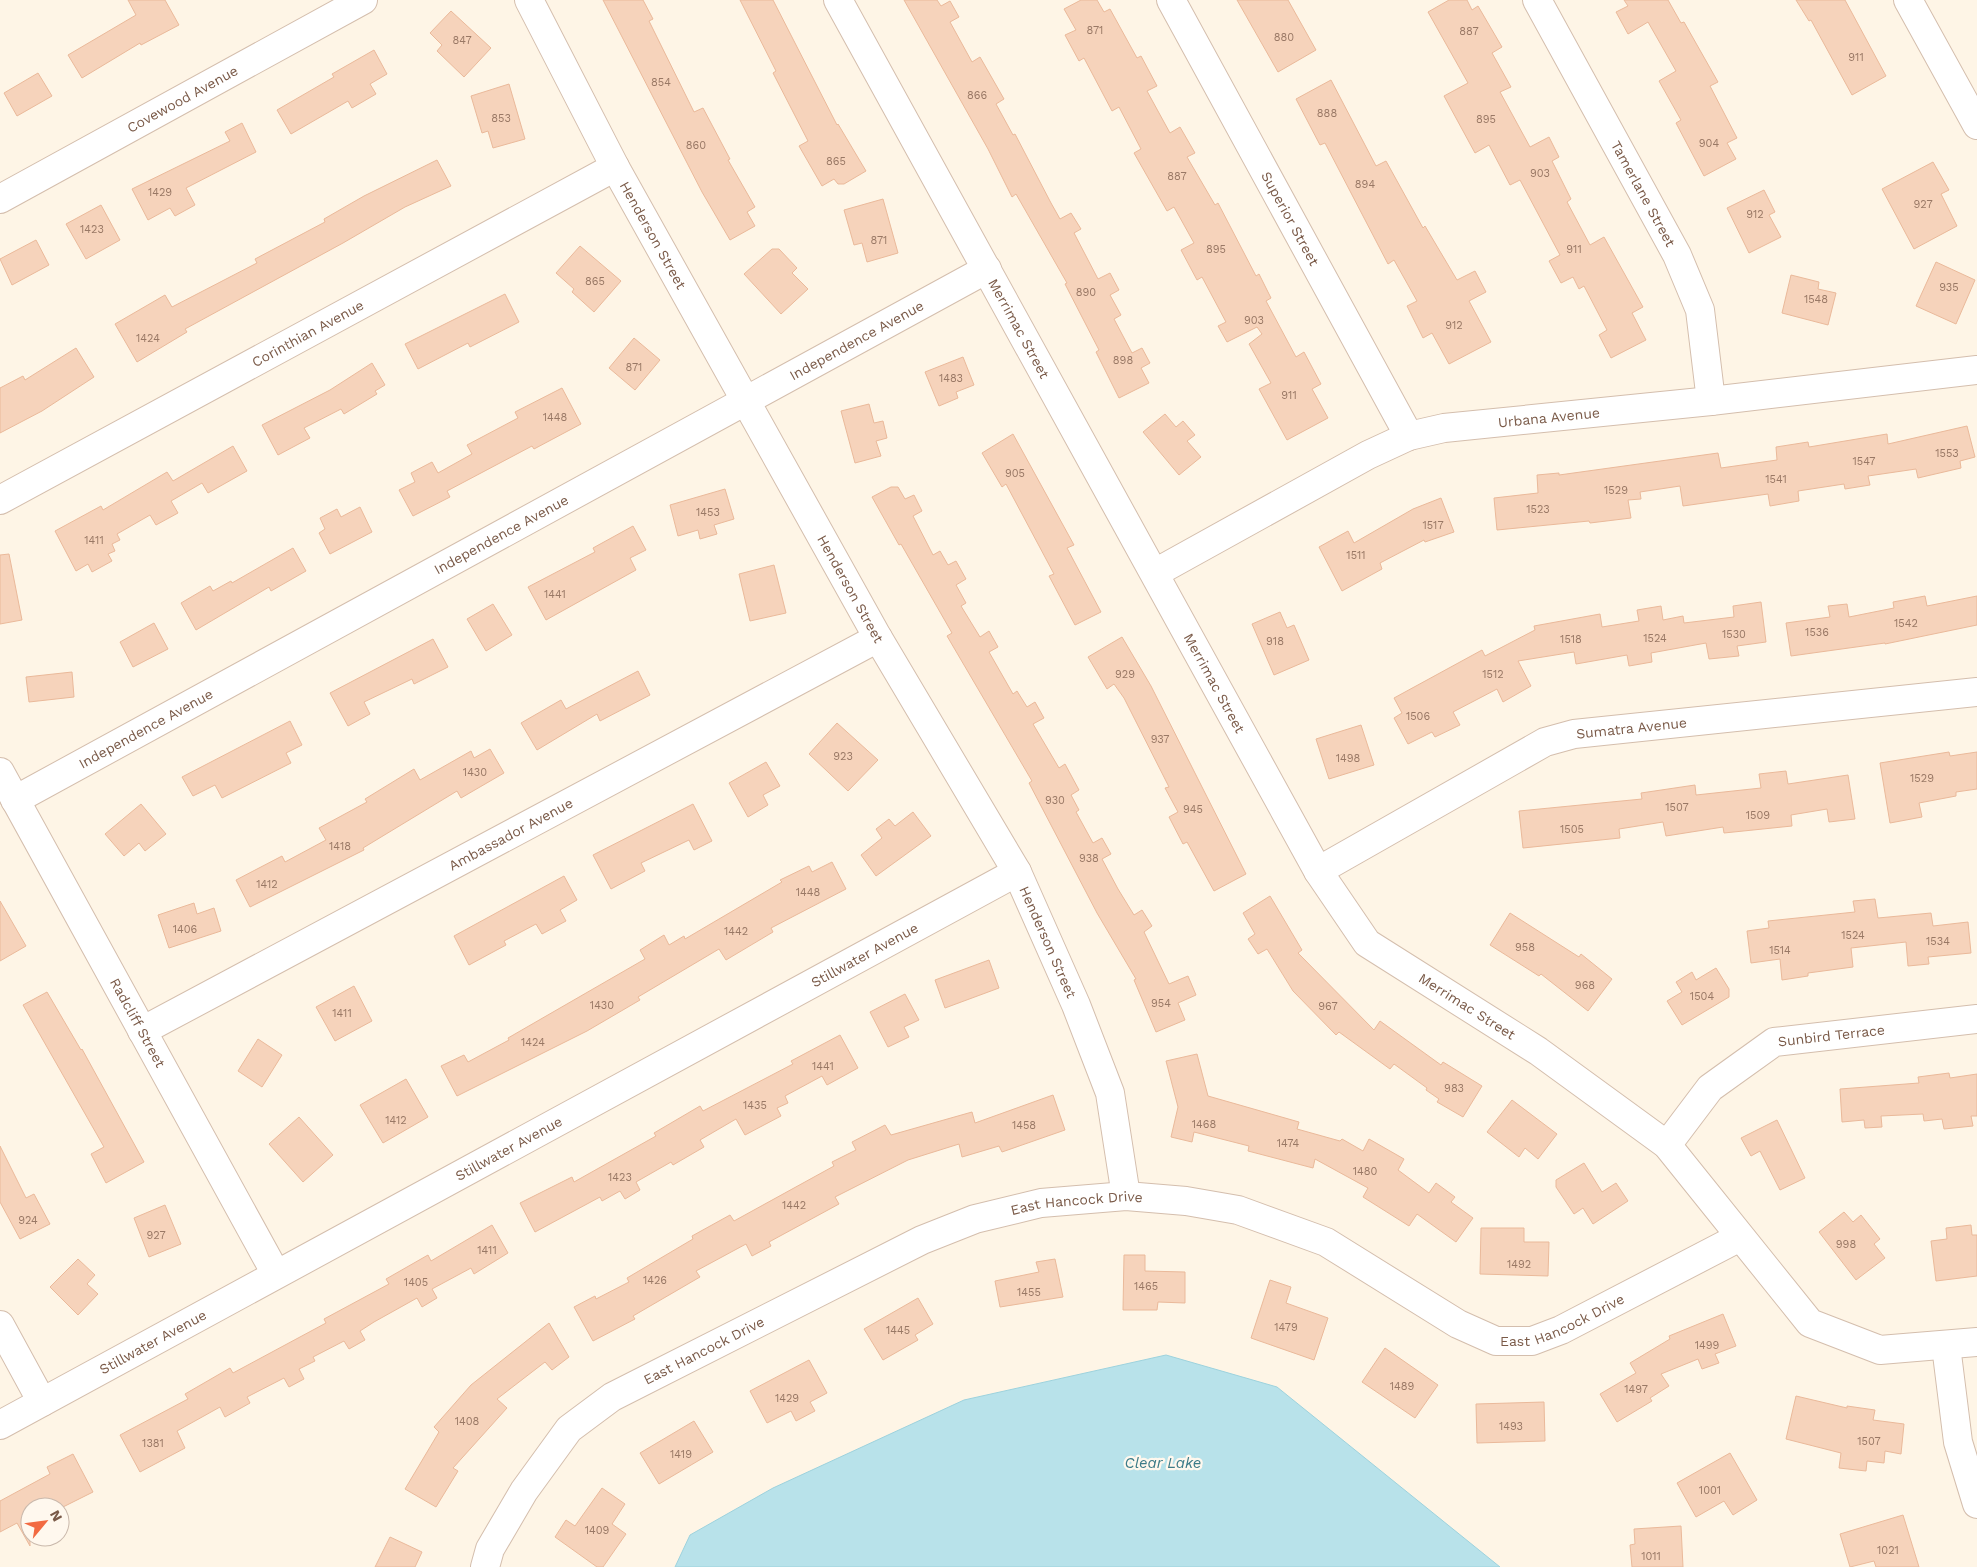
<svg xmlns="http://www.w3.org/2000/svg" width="1977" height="1567" font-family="'Work Sans',sans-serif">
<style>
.water{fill:#b8e2ea;stroke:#9dd2dd}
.building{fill:#f6d3bb;stroke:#eab99a}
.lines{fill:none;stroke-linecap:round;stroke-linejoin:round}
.minor-casing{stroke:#d4bead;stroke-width:30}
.minor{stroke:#fff;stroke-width:28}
.labels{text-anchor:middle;stroke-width:4.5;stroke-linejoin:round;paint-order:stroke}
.number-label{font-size:11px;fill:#997865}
.street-label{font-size:14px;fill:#7a5a48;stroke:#fff8ee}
.water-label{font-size:15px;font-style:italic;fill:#3c7b88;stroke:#fff8ee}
</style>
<rect width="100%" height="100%" fill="#fef5e6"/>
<path class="water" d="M1166,1355L1277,1387L1500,1567H675L690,1535L773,1488L964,1400Z"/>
<path class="building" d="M128,0H165L179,25L141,45L140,43L82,78L68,55L136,15Z
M603,0H643L653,19L649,21L694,112L703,108L730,159L728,160L755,207L747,212L755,226L730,240L702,192Z
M740,0H773L837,125L838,124L866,171L844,184H838L834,179L822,186L799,146L808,141L773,73L776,71Z
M904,0H937L941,6L950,1L959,17L950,22L972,62L980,57L1004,99L996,104L1013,135L1015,134L1051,203L1060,219L1071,213L1081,229L1074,233L1098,279L1110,273L1119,290L1110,295L1121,315L1114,319L1132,353L1142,348L1150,363L1141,368L1149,383L1119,398L1096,352L1099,350L1065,284L1067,283L1016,194L1012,197L988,149Z
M1081,0H1097L1104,12L1110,9L1137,58L1141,56L1157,86L1147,91L1170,133L1180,127L1195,153L1187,157L1215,205L1218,203L1256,276L1259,274L1271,298L1266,301L1296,357L1304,352L1321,384L1312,389L1328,418L1287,440L1259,389L1271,383L1249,344L1262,334L1257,327L1227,342L1218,326L1226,322L1202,277L1197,280L1181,250L1194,243L1174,207L1167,211L1134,153L1141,149L1119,107L1112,111L1084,58L1079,61L1065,35L1076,30L1064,9Z
M1237,0H1288L1316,50L1278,72Z
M1449,0H1467L1472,10L1478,6L1502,47L1492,53L1511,87L1500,92L1530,147L1549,137L1559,157L1552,161L1571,199L1567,202L1590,245L1604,237L1643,307L1632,313L1646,340L1611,358L1599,335L1607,330L1584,286L1579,289L1573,277L1561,283L1549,261L1560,255L1520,180L1510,185L1489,145L1475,153L1444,96L1468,83L1428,12Z
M1624,0H1668L1681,23L1684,22L1718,82L1710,86L1737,138L1727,143L1736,159L1704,176L1676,123L1681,120L1659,81L1676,71L1648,22L1628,34L1616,12L1628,6Z
M1796,0H1845L1886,76L1852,95L1811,20L1809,21Z
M451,11L491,48L464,77L437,51L442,45L430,33Z
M374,50L387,74L370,84L376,94L352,108L348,101L291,134L277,110L334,77L332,74Z
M38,73L52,96L17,116L4,93Z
M1331,80L1376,166L1386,161L1423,228L1425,226L1457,280L1475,271L1486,292L1469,301L1491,342L1449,364L1432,333L1423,338L1407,306L1417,301L1394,260L1388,264L1325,143L1320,145L1296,99Z
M509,84L525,139L493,148L488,131L482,133L471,96Z
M242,123L256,152L186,188L195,205L175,216L170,208L148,220L132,189L230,141L225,132Z
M437,160L451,186L405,207L343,243L185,329L187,332L137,362L115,324L165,295L172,307L257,263L255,259L325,222L324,219L364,196Z
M1933,162L1949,190L1941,194L1957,226L1914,249L1882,189Z
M1764,190L1775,212L1769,215L1781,237L1749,253L1727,208Z
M883,199L898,253L867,262L862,243L854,245L844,210Z
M101,205L120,240L86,259L66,224Z
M36,240L49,265L12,285L0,259Z
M580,246L621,281L594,312L572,292L574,289L556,273Z
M772,249H779L797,268L792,273L808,289L781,314L744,274Z
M1936,262L1975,280L1956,324L1916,306Z
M1791,275L1819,282L1818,289L1836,293L1828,325L1782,313Z
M505,294L519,322L470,347L468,343L418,369L405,344Z
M634,338L660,360L635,390L609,368Z
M76,348L94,377L42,411L0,433V388L23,376L25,380Z
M963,357L974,385L956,392L958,398L939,406L925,372Z
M372,363L385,385L375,391L377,394L344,414L341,409L304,428L310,438L278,455L262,425L330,390Z
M562,388L581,424L534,449L532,446L447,491L450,497L413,516L399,490L415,482L411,473L432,462L438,473L472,454L467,445L518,418L515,412Z
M869,404L874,423L883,421L887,438L876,441L881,456L855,463L841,411Z
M1165,414L1176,427L1183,421L1195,435L1187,441L1201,457L1179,475L1143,432Z
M1967,426L1975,457L1960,461L1961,468L1918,478L1916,469L1868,476L1870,485L1845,489L1844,484L1798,491L1799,501L1770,506L1768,494L1683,506L1680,486L1640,492L1641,499L1628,500L1631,518L1590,523L1589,521L1497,530L1494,498L1538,493L1537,475L1559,473V475L1718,453L1721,468L1777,460L1776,447L1808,442L1809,447L1887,434L1888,444Z
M1013,434L1074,545L1067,548L1101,612L1075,625L1049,576L1054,574L1006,484L1002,487L982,453Z
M233,446L247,471L208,493L202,483L171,501L178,513L156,525L150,515L117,534L120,540L112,544L115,551L108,554L112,561L92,572L88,564L76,571L55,531L101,506L103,510L167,472L173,481Z
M891,487H898L905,499L914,495L922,511L913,516L933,555L940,551L948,565L956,561L966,579L956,585L966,603L961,606L980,637L989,631L998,647L989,652L1013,694L1017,691L1027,707L1035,702L1044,718L1033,724L1059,768L1065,764L1079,790L1071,795L1079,810L1076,812L1093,843L1102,838L1111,854L1102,859L1118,889L1134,915L1142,910L1152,926L1144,932L1169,984L1188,976L1196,995L1178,1003L1185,1020L1156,1032L1134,980L1136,979L1097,913L1029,783L1032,781L947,636L952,633L901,544L899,545L872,497Z
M725,489L734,519L714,525L717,534L700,539L698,530L678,536L670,505Z
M1441,498L1454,532L1425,542L1424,540L1380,563L1382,569L1342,591L1319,547L1348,531L1354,543L1413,509Z
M360,507L372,532L330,554L319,533L325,529L320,518L337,509L341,517Z
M633,526L646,550L630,558L636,570L546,620L528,587L595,552L593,548Z
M293,548L306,571L271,591L269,587L196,630L181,603L210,586L213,591L231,581L232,583Z
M9,554L22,620L0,624V555Z
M774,565L786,613L750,621L739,574Z
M1925,596L1927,606L1977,596V625L1885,644V643L1791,656L1786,623L1830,617L1828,606L1847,604L1849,617L1894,608L1893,602Z
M1761,602L1766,642L1737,646L1739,656L1709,659L1706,643L1651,653L1652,662L1629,666L1627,655L1576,664L1574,652L1518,661L1531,686L1503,702L1497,689L1453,712L1460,725L1435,737L1432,732L1408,744L1394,718L1402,713L1394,698L1482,650L1485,656L1535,630L1534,626L1600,614L1602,627L1639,621L1637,610L1661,606L1663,620L1683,616L1684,623L1734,617L1733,606Z
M493,604L512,635L486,651L467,619Z
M1280,612L1287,628L1294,625L1309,660L1274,675L1252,624Z
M154,623L168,649L133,667L120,642Z
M1122,637L1151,686L1246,874L1214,891L1187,842L1183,844L1169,817L1178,812L1165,788L1169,787L1124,698L1114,684L1107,689L1088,657Z
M433,639L448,667L414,684L412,679L364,702L370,714L348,726L330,693Z
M638,671L650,695L600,721L597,714L537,750L521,723L561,700L566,709Z
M72,672L74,697L29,702L26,677Z
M290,721L302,745L286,753L291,763L222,798L215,785L193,796L182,777Z
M837,723L878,760L848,791L809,754Z
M1361,725L1374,765L1329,779L1316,739Z
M490,749L504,773L461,798L457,791L363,848L364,850L250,907L236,880L282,856L285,862L326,840L319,828L367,802L365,799L414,769L420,780L471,751L474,758Z
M1949,752L1950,756L1977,752V789L1956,792V796L1919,803L1922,817L1890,823L1880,763Z
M766,762L780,786L763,795L768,805L748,817L729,783Z
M1786,771L1788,784L1848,775L1855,819L1829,822L1827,809L1791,815L1792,826L1724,833L1723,827L1666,836L1663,822L1619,829L1620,838L1523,848L1519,811L1642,799L1641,793L1695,785L1696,795L1761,788L1759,774Z
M141,804L166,834L145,851L139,843L124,856L105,834Z
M693,804L712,841L694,850L689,840L641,863L645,871L611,889L593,855Z
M913,812L931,836L876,876L861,855L882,838L876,829L889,819L895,826Z
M832,862L846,889L771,928L773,932L726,960L719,949L638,997L640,1000L587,1031L457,1096L441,1066L464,1055L468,1062L509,1040L508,1038L645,959L640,950L664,935L669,945L684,936L685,939L782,882L780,880L809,866L812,872Z
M564,876L577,900L560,910L566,921L542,934L536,924L504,941L506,945L469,965L454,936Z
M1270,896L1302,950L1298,953L1374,1030L1380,1021L1441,1065L1443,1062L1482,1086L1463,1117L1437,1102L1439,1099L1426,1090L1427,1088L1394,1064L1390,1069L1339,1032L1336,1035L1293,991L1267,949L1258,954L1248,939L1255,934L1243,913Z
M1875,899L1878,918L1931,913L1933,926L1968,922L1971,953L1928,957L1929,964L1908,966L1906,942L1851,948L1853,967L1808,973V976L1782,980L1780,959L1751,963L1747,931L1769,928L1768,921L1855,912L1853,901Z
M0,901L26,946L0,961Z
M194,903L197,914L214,908L221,931L169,948L158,915Z
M1510,913L1579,957L1581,954L1612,979L1588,1011L1541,974L1539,976L1490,945Z
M989,960L999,988L945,1008L935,980Z
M1716,968L1729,989V997L1682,1025L1667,1001L1682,992L1676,982L1692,972L1696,980Z
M354,986L372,1021L335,1041L316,1007Z
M47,992L81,1050L82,1049L144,1162L106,1183L91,1154L104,1147L23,1005Z
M905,994L919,1020L904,1027L909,1037L888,1047L870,1012Z
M840,1035L858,1068L827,1085L822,1076L785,1096L788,1103L777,1108L781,1116L745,1135L736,1119L700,1140L704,1147L673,1165L671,1162L636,1182L640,1190L625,1199L620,1191L602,1201L600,1197L535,1232L520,1203L572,1177L574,1182L656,1136L654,1133L700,1106L703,1111L793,1064L791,1061Z
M258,1039L282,1055L262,1087L238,1071Z
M1197,1054L1208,1096L1299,1122L1297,1129L1340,1141L1342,1139L1363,1151L1369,1139L1404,1159L1398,1170L1429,1193L1436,1183L1455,1197L1451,1202L1473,1218L1456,1242L1417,1214L1409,1226L1363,1197L1368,1188L1315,1159L1313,1168L1248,1151L1249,1146L1194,1132L1192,1142L1171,1137L1178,1107L1166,1061Z
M1949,1073L1950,1078L1977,1074V1116H1971L1973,1126L1944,1129L1942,1119L1924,1121L1923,1114L1881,1116L1882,1127L1865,1128L1864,1120L1842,1122L1840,1089L1919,1083L1918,1077Z
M406,1079L428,1117L383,1143L360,1105Z
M1053,1095L1065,1130L1002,1152L999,1146L962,1157L959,1144L908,1160L835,1197L839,1204L769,1242L771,1246L752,1256L746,1244L696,1271L700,1277L633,1316L635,1319L593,1341L574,1307L595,1296L596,1299L629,1282L627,1278L693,1239L692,1236L730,1215L734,1221L834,1166L832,1162L856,1150L852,1142L885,1125L891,1135L972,1112L975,1123Z
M1512,1100L1557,1134L1538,1159L1525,1148L1519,1157L1487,1132Z
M299,1117L333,1155L303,1182L269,1144Z
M1777,1120L1805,1178L1780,1190L1760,1151L1751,1156L1741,1138Z
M0,1146L26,1198L34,1194L50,1224L20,1239L0,1202Z
M1584,1163L1602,1192L1616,1183L1628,1201L1593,1224L1583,1208L1574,1214L1556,1187V1180Z
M165,1205L181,1244L149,1257L134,1218Z
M1844,1212L1853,1222L1861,1215L1880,1239L1874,1244L1885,1258L1856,1280L1819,1232Z
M492,1225L508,1253L474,1274L471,1268L432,1289L437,1298L422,1307L417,1298L374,1322L360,1331L365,1340L349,1349L344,1341L313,1357L315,1361L299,1369L304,1379L289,1387L284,1378L247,1397L250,1403L225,1417L220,1407L177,1431L185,1448L140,1472L120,1435L188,1399L185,1394L230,1368L233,1373L326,1323L324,1319L389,1284L386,1279L428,1255L431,1261Z
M1971,1225L1972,1235H1977V1276L1936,1281L1931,1241L1947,1239L1946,1228Z
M1481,1228H1524V1242H1549L1548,1276L1480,1274Z
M1124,1255H1145V1271L1185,1272V1303L1158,1302L1157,1310H1123Z
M78,1259L95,1275L87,1284L98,1294L78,1315L50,1287Z
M1055,1259L1063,1297L1000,1307L995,1281L1039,1272L1036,1262Z
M1270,1280L1291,1287L1286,1303L1328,1318L1314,1360L1251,1338Z
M918,1298L933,1324L915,1335L918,1340L883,1360L864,1329Z
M1723,1314L1736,1346L1715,1354L1719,1363L1702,1369L1698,1359L1661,1374L1669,1386L1650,1398L1652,1401L1617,1422L1600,1394L1636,1373L1630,1363L1670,1339L1669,1336Z
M549,1323L569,1357L552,1370L545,1362L497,1399L507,1408L453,1468L458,1471L436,1507L405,1489L439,1432L434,1427L471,1385Z
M1385,1348L1438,1385L1415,1418L1362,1382Z
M809,1360L827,1393L810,1402L815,1411L796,1421L791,1411L767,1423L750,1391Z
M1796,1396L1847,1408V1406L1875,1410L1873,1420L1904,1424L1901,1454L1885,1451L1884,1463L1867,1461L1866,1471L1839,1468L1841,1453L1786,1439Z
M1544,1402L1545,1441L1477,1443L1476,1404Z
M694,1421L713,1452L659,1484L640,1453Z
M1730,1453L1757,1500L1733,1515L1724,1501L1696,1517L1677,1483Z
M73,1454L93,1492L63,1507H30V1546L17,1523L0,1532V1501L50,1474L47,1467Z
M602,1488L625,1504L612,1524L626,1534L603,1567H597L555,1537L566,1520L575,1526Z
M1903,1515L1919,1567H1876L1874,1561L1850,1567L1840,1534Z
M1681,1526L1683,1567H1632L1630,1545L1635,1544L1634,1529Z
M390,1537L422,1552L415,1567H375Z"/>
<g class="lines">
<g class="minor-casing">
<g id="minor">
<path id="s1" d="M529,0L615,167L878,638L1017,872L1076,1005L1110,1093L1126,1196"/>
<path id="s2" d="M838,0L1318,871L1367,943L1538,1051L1667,1145L1810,1323L1880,1350L1977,1342"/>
<path id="s3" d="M1171,0L1409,436"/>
<path id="s4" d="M1537,0L1677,255L1700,310L1711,401"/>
<path d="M1908,0L1977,125"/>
<path id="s5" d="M0,199L363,0"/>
<path id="s6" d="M0,500L615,167"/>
<path id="s7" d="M1155,573L1368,455L1409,436L1444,428L1711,401L1977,370"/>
<path id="s8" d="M0,772L276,1274"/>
<path id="s9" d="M15,800L987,269"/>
<path id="s10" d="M1318,871L1545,742L1574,734L1977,692"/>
<path id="s11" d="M142,1031L878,638"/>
<path id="s12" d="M1667,1145L1710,1088L1774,1042L1977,1019"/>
<path d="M0,1325L42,1402"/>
<path d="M1946,1346L1958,1442L1977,1504"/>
<path id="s13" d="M0,1425L1017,872"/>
<path id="s14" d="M485,1567L490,1549L524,1491L569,1429L612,1397L922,1240L975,1219L1041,1203L1126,1196L1186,1201L1238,1210L1326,1242L1458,1324L1496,1341H1532L1561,1330L1740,1237"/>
</g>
</g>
<use href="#minor" class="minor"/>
</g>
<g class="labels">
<g class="number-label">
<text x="1095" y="34">871</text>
<text x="1469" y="35">887</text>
<text x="1284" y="41">880</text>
<text x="462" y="44">847</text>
<text x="1856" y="61">911</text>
<text x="661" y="86">854</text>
<text x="977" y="99">866</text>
<text x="1327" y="117">888</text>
<text x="501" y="122">853</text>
<text x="1486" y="123">895</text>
<text x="1709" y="147">904</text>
<text x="696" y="149">860</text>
<text x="836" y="165">865</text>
<text x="1540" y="177">903</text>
<text x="1177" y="180">887</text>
<text x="1365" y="188">894</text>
<text x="160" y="196">1429</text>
<text x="1923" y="208">927</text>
<text x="1755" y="218">912</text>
<text x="92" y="233">1423</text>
<text x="879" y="244">871</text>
<text x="1216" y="253">895</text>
<text x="1574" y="253">911</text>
<text x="595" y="285">865</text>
<text x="1949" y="291">935</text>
<text x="1086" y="296">890</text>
<text x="1816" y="303">1548</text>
<text x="1254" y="324">903</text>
<text x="1454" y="329">912</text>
<text x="148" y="342">1424</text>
<text x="1123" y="364">898</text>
<text x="634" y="371">871</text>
<text x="951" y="382">1483</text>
<text x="1289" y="399">911</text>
<text x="555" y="421">1448</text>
<text x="1947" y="457">1553</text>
<text x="1864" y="465">1547</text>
<text x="1015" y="477">905</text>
<text x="1776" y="483">1541</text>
<text x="1616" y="494">1529</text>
<text x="1538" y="513">1523</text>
<text x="708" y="516">1453</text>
<text x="1433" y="529">1517</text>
<text x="94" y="544">1411</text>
<text x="1356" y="559">1511</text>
<text x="555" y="598">1441</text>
<text x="1906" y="627">1542</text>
<text x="1817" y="636">1536</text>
<text x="1734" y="638">1530</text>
<text x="1655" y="642">1524</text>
<text x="1571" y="643">1518</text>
<text x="1275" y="645">918</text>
<text x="1125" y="678">929</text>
<text x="1493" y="678">1512</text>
<text x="1418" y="720">1506</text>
<text x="1160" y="743">937</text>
<text x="843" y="760">923</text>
<text x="1348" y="762">1498</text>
<text x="475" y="776">1430</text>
<text x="1922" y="782">1529</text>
<text x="1055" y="804">930</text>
<text x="1677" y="811">1507</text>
<text x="1193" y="813">945</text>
<text x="1758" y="819">1509</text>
<text x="1572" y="833">1505</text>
<text x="340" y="850">1418</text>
<text x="1089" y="862">938</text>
<text x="267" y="888">1412</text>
<text x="808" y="896">1448</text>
<text x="185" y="933">1406</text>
<text x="736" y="935">1442</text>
<text x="1853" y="939">1524</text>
<text x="1938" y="945">1534</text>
<text x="1525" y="951">958</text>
<text x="1780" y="954">1514</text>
<text x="1585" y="989">968</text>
<text x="1702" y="1000">1504</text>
<text x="1161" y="1007">954</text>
<text x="602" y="1009">1430</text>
<text x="1328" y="1010">967</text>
<text x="342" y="1017">1411</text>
<text x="533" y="1046">1424</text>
<text x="823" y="1070">1441</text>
<text x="1454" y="1092">983</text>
<text x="755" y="1109">1435</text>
<text x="396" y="1124">1412</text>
<text x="1204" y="1128">1468</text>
<text x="1024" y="1129">1458</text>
<text x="1288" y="1147">1474</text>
<text x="1365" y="1175">1480</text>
<text x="620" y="1181">1423</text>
<text x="794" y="1209">1442</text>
<text x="28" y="1224">924</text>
<text x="156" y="1239">927</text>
<text x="1846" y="1248">998</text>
<text x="487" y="1254">1411</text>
<text x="1519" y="1268">1492</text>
<text x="655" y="1284">1426</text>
<text x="416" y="1286">1405</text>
<text x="1146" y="1290">1465</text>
<text x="1029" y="1296">1455</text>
<text x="1286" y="1331">1479</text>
<text x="898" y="1334">1445</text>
<text x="1707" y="1349">1499</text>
<text x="1402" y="1390">1489</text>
<text x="1636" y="1393">1497</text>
<text x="787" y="1402">1429</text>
<text x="467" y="1425">1408</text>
<text x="1511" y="1430">1493</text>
<text x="1869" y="1445">1507</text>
<text x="153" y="1447">1381</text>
<text x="681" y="1458">1419</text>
<text x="1710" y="1494">1001</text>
<text x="597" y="1534">1409</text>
<text x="1888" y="1554">1021</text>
<text x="1651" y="1560">1011</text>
</g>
<g class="street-label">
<text dy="5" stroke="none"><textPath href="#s5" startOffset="208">Covewood Avenue</textPath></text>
<text dy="5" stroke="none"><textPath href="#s4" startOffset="221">Tamerlane Street</textPath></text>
<text dy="5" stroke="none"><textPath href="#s3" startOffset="249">Superior Street</textPath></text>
<text dy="5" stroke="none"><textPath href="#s1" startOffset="266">Henderson Street</textPath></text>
<text dy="5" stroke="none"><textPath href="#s2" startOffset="375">Merrimac Street</textPath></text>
<text dy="5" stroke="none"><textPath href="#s6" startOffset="350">Corinthian Avenue</textPath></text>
<text dy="5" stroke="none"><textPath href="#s9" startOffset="959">Independence Avenue</textPath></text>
<text dy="5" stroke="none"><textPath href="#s7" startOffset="430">Urbana Avenue</textPath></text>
<text dy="5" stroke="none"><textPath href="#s9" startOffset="554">Independence Avenue</textPath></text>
<text dy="5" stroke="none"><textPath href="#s1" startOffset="671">Henderson Street</textPath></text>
<text dy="5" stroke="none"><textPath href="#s2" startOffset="780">Merrimac Street</textPath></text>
<text dy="5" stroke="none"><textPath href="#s9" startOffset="149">Independence Avenue</textPath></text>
<text dy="5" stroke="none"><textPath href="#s10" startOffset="349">Sumatra Avenue</textPath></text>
<text dy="5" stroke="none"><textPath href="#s11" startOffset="418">Ambassador Avenue</textPath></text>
<text dy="5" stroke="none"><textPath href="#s1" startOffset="1076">Henderson Street</textPath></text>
<text dy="5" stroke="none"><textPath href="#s13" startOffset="984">Stillwater Avenue</textPath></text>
<text dy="5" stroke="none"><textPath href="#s2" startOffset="1200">Merrimac Street</textPath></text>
<text dy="5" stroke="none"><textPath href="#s8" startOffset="286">Radcliff Street</textPath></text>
<text dy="5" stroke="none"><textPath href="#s12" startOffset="208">Sunbird Terrace</textPath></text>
<text dy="5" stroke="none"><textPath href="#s13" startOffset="579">Stillwater Avenue</textPath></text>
<text dy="5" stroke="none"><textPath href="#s14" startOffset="724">East Hancock Drive</textPath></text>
<text dy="5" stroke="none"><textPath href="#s14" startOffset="1248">East Hancock Drive</textPath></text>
<text dy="5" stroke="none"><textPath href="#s13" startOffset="174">Stillwater Avenue</textPath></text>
<text dy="5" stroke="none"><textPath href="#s14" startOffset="319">East Hancock Drive</textPath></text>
</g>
<g class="water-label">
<text x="1163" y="1468">Clear Lake</text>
</g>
</g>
<g transform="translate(45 1522) rotate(61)"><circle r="24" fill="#fff8ee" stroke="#cab9ac"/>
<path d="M0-4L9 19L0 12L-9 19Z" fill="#f26a41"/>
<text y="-8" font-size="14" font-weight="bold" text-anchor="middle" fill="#7a5a48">N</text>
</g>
</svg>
